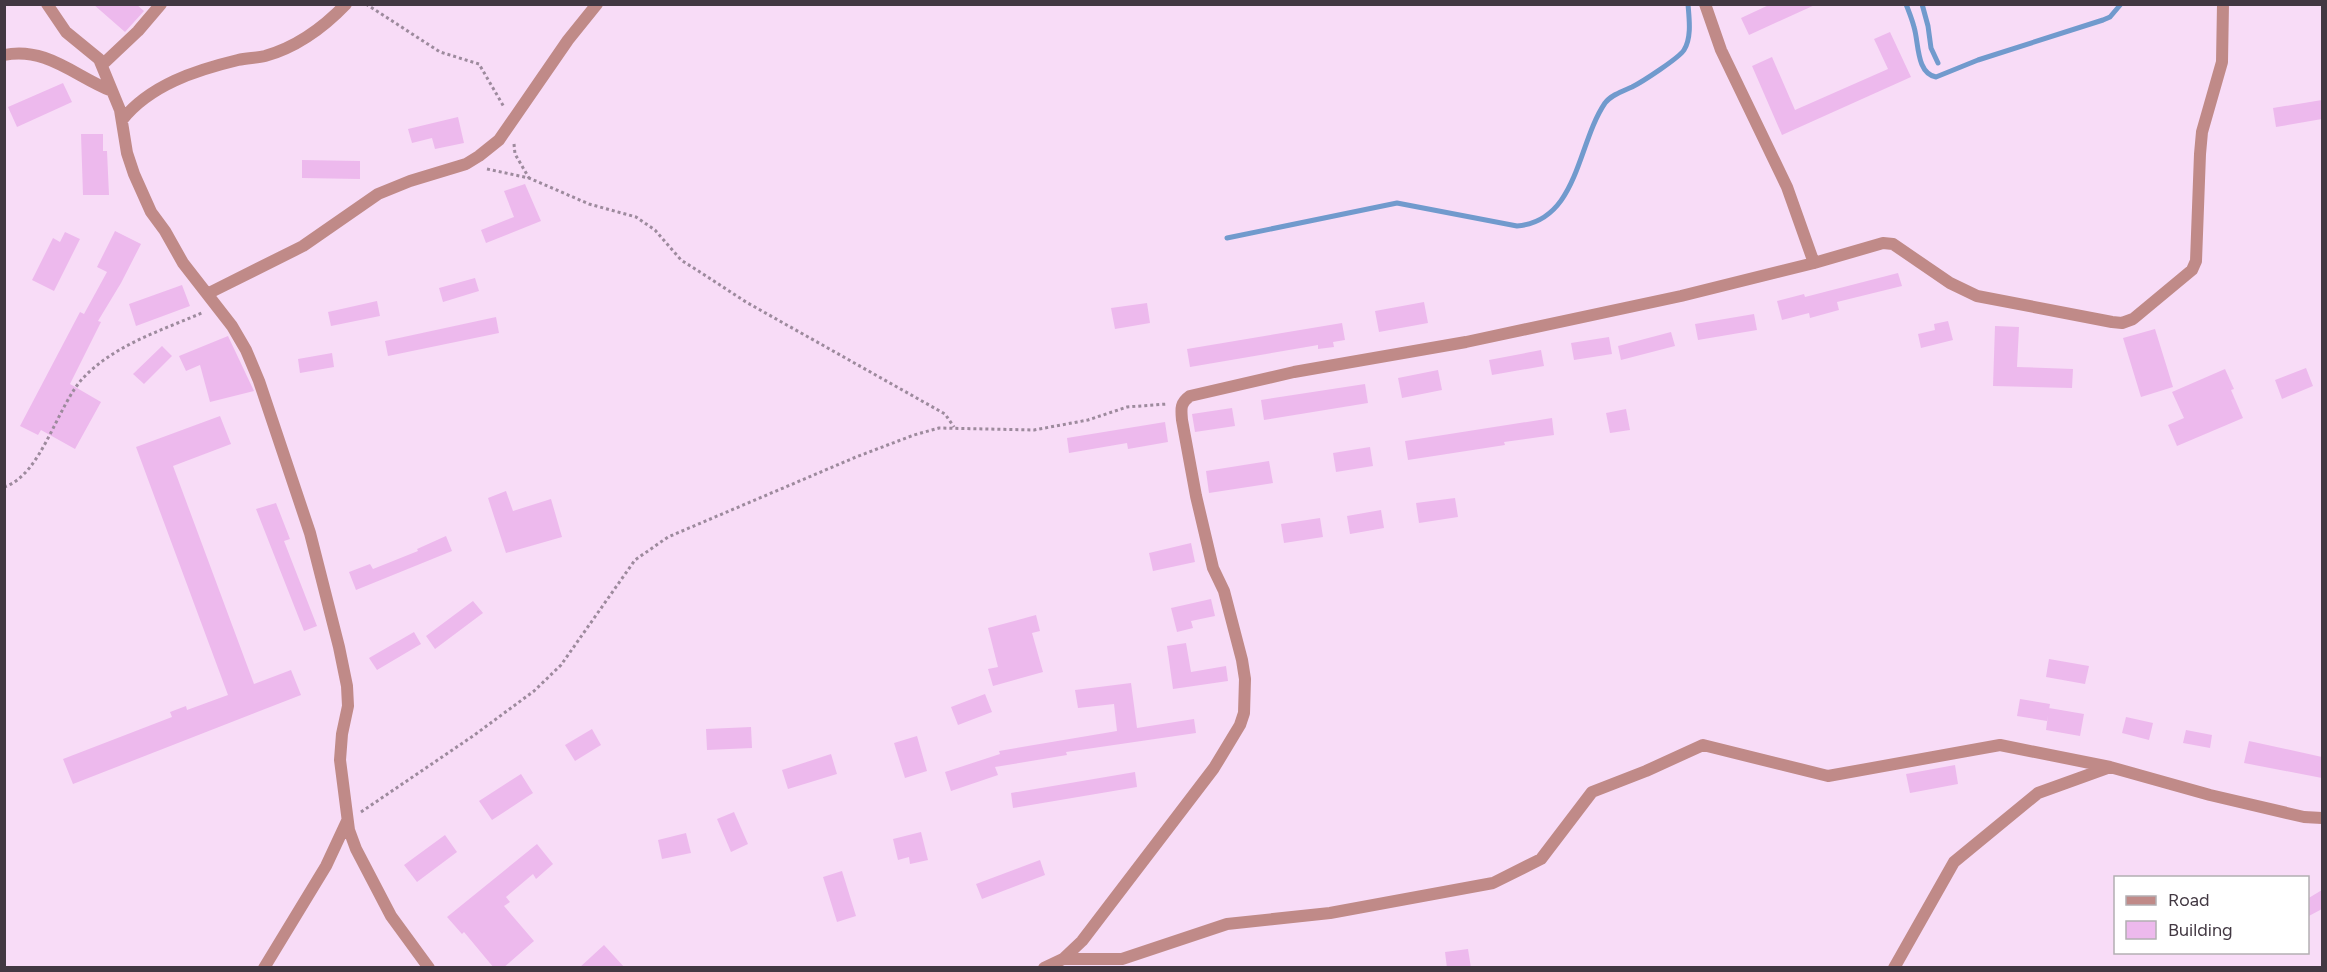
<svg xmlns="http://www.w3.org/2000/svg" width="2327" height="972" font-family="Figtree,sans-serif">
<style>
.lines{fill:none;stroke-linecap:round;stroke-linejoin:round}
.stream{stroke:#719acd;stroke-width:5}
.building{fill:#edb9ed}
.path{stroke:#9d8a9d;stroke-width:3;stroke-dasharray:3 3;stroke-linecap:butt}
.minor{stroke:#c08a88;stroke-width:12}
</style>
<rect width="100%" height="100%" fill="#f8dcf7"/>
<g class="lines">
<path class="stream" d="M1906,4C1909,12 1912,19 1914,27C1919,43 1916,73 1936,77L1978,60L2103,20L2110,17L2121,4
M1922,4L1928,26L1931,48L1938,63
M1227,238L1397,203L1517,226C1578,221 1577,144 1605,103C1611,95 1623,91 1632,87C1642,82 1679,58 1684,50C1692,37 1689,18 1688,4"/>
</g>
<path class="building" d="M93,4H136L144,11L125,32Z
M1771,4H1817L1749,35L1741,18Z
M1890,32L1911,77L1782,135L1752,66L1772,57L1795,110L1888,69L1874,39Z
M63,83L72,102L17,127L8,107Z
M2322,100V119L2276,127L2273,108Z
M458,117L464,143L435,149L432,138L412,143L408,129Z
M81,134H103V151H107L109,195H83Z
M302,160L360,161V179L302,178Z
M525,184L541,221L486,243L481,230L514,217L504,191Z
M115,231L141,244L121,283L98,321L101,322L70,384L101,402L75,449L41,430L38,435L20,426L80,312L84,314L107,272L97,267Z
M65,232L80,239L54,291L32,280L53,238L60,242Z
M1898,273L1902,286L1837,302L1839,310L1810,318L1809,313L1782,320L1777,301L1804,294L1805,297Z
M475,278L479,291L443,302L439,288Z
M182,285L190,306L136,326L129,304Z
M377,301L380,316L331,326L328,312Z
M1424,302L1428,323L1379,332L1375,311Z
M1147,303L1150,323L1115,329L1111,308Z
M1754,314L1757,330L1698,340L1695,324Z
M496,317L499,333L388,356L385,341Z
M1948,321L1953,340L1921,348L1918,334L1935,330L1934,324Z
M1342,323L1345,340L1333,342L1334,347L1318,349V345L1190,367L1187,349Z
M1995,326L2019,327L2017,367L2073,369L2072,388L1993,386Z
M2155,329L2173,387L2141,397L2123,338Z
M1671,332L1675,346L1621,360L1618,346Z
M228,336L254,391L210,402L200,365L186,371L179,356Z
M1609,337L1612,354L1574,360L1571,343Z
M162,346L172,356L144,384L133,374Z
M1541,350L1544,366L1492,375L1489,360Z
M332,353L334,367L300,373L298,359Z
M2306,368L2313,386L2282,399L2275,380Z
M2225,369L2234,389L2231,390L2243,418L2177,446L2168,425L2184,418L2172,392Z
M1438,370L1442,390L1402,398L1398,378Z
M1365,384L1368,403L1264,420L1261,400Z
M1232,408L1235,426L1195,432L1192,414Z
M1626,409L1630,430L1610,433L1606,413Z
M220,416L231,444L173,466L254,684L291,670L301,695L73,784L63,759L172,717L170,712L186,706L187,710L228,695L136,447Z
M1552,418L1554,435L1504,442L1505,445L1408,460L1405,441Z
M1165,422L1168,442L1128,449L1127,443L1069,453L1067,438Z
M1370,447L1373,466L1336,472L1333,453Z
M1269,461L1273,483L1209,493L1206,471Z
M506,491L513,511L551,499L562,537L506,553L488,498Z
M1455,498L1458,517L1419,523L1416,503Z
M276,503L290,539L284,541L317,626L304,631L256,509Z
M1381,510L1384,528L1350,534L1347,516Z
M1320,518L1323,537L1284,543L1281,524Z
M446,536L452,551L356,590L349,572L370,564L373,569L418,551L417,549Z
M1191,543L1195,562L1153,571L1149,553Z
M1211,599L1215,616L1191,621L1193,628L1177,632L1171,608Z
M473,601L483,613L435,649L426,636Z
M1036,615L1040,631L1032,633L1043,672L993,686L988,669L998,667L988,628Z
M414,632L421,644L377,670L369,658Z
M1186,643L1191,672L1226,666L1228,681L1173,689L1167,646Z
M2049,659L2089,666L2085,684L2046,677Z
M1131,683L1137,728L1194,719L1196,733L1066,752L1067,755L995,767L998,775L951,791L945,772L1000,754L999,751L1117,731L1114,704L1078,708L1075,690Z
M985,694L992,712L958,725L951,707Z
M2020,699L2050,704L2047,721L2017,716Z
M2049,708L2084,714L2080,736L2046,730Z
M2126,717L2153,723L2149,740L2122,733Z
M751,727L752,748L707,750L706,729Z
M592,729L601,745L575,761L565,745Z
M2186,730L2212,735L2210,748L2183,743Z
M917,736L927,771L905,778L894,743Z
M2249,741L2322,757V778L2244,763Z
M831,754L837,774L788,789L782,770Z
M1955,765L1958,784L1910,793L1906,774Z
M1135,772L1137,787L1013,808L1011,793Z
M521,774L533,793L492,820L479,801Z
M734,812L748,844L731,852L717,819Z
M921,832L928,860L910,864L909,857L898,860L893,839Z
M686,833L691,853L662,859L658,840Z
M445,835L457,852L417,882L404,865Z
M537,844L553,864L536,879L533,874L506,897L510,902L504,906L534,941L503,968H494L464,932L462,934L447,917Z
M1040,860L1045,875L982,899L976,884Z
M842,871L856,916L837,922L823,877Z
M2322,890V909L2307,917V899Z
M604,945L625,968H579Z
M1468,949L1471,968H1447L1445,952Z"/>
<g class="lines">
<path class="path" d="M366,4L440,52L479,64L504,107
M514,144L515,154L529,178
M487,169L529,178L589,204L636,217L655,230L681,260L700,272L746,302L945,414L954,427
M4,487C42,475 57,405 84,377C116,344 163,330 204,312
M361,812L473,736L534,691L561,665L635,560L668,537L856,457L914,435L939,428L1034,430L1088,420L1127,407L1167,404"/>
<path class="minor" d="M47,4L66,32L99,59L120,110L127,153L134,174L151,212L165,231L183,263L232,326L246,350L259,381L310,533L339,647L347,686L348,706L342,734L340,760L349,830L356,849L391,916L429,968
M1705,4L1721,50L1787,187L1814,263
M4,55C46,46 76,77 112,91
M102,65L138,31L161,4
M122,120C150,85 196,70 238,60C247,58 257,58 265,56C297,47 323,28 346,4
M207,294L303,246L378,194L410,181L466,164L479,156L499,140L568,40L597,4
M1063,959L1082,941L1214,768L1240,725L1244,713L1245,679L1242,660L1224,591L1213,568L1196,496L1182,420C1181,409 1180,403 1190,396L1294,372L1466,342L1681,296L1814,263L1883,243L1893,244L1950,283L1977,296L2112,322L2122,323L2133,319L2192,270L2196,261L2200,154L2202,132L2222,62L2223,4
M264,968L326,866L347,821
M1044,968L1063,959H1122L1227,924L1330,913L1493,883L1541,859L1592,792L1646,771L1703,745L1828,776L2000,745L2110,767
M1894,968L1954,862L2038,793L2110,767L2210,795L2304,817L2322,818"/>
</g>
<rect width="2327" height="972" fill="none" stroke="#423842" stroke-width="12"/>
<rect x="2114" y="876" width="195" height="78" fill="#ffffff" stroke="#b3afb3" stroke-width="1.5"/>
<rect x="2126" y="896" width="30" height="9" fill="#c08a88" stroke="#b3afb3" stroke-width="1.5"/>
<text x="2168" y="906" font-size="18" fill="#423842">Road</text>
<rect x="2126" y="921" width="30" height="18" fill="#edb9ed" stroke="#b3afb3" stroke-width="1.5"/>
<text x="2168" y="936" font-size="18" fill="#423842">Building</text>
</svg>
